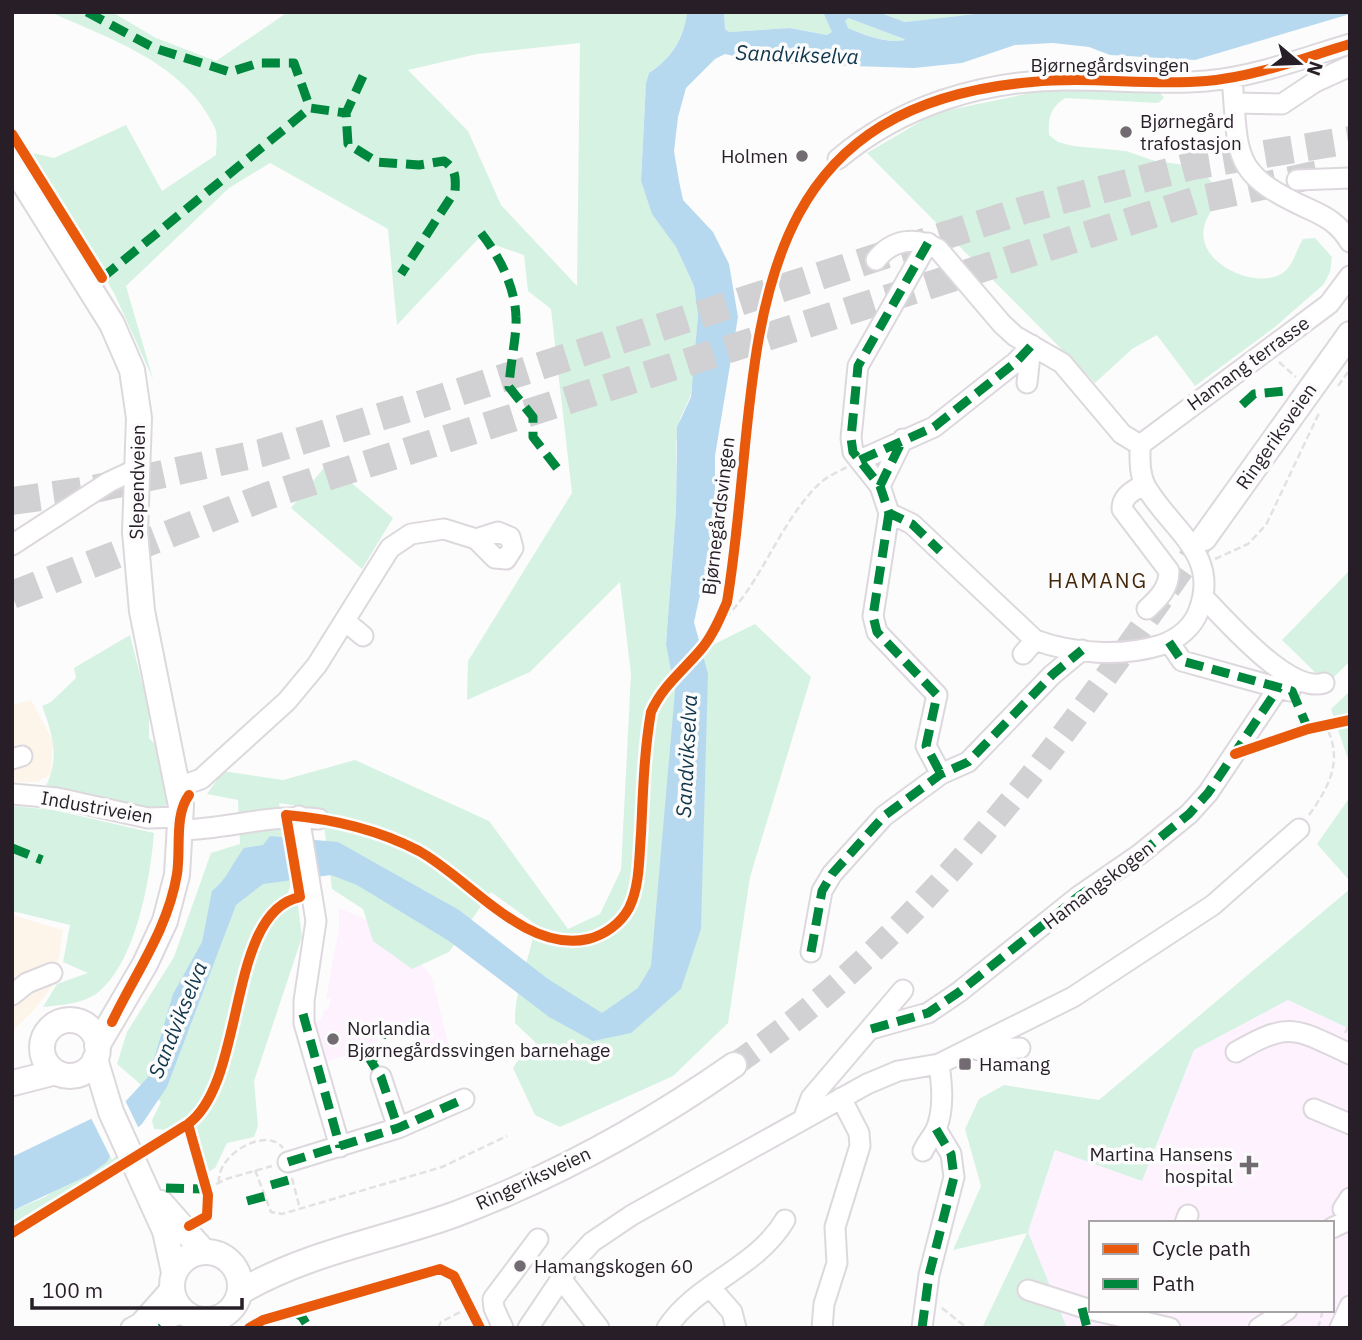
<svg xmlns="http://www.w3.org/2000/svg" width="1362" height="1340" font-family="'IBM Plex Sans',sans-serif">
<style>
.industrial{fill:#fef5ea}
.built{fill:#fdf2fe;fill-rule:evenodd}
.green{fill:#d6f2e3;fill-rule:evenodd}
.water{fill:#b7d9ef;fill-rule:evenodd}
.pier{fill:#fcfcfc}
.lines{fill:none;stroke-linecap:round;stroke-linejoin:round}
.major-tunnel{stroke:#d1d0d2;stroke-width:24;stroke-dasharray:24 12;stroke-linecap:butt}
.highway-tunnel{stroke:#d1d0d2;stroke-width:28;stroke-dasharray:28 14;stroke-linecap:butt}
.minor-casing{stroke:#ddd8dd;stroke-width:23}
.major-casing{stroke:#ddd8dd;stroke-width:28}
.path{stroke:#e3e2e3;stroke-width:2.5;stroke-dasharray:7 3.5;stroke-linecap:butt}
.minor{stroke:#fff;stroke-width:19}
.major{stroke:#fff;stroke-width:24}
.quiet{stroke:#00873e;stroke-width:9;stroke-dasharray:18 9;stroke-linecap:butt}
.cycleway-casing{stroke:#fcfcfc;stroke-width:15}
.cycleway{stroke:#e8590c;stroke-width:10}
.poi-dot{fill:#726c72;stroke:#fcfcfc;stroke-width:2.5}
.labels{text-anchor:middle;stroke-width:7;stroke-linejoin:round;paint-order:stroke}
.street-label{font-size:19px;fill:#271e28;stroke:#fcfcfc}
.poi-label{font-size:19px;fill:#271e28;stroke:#fcfcfc;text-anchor:start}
.water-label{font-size:21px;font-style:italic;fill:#10364c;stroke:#fcfcfc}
.neighbourhood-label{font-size:21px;letter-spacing:2px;fill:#45290a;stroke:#fcfcfc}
</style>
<rect width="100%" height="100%" fill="#fcfcfc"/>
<path class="industrial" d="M31,700L53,741L51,774L37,782H12V705Z
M12,915L63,930L56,981L35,1009L12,1032Z"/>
<path class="built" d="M339,908L369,921L400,943L423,966L432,977L450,1051L420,1060L415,1033L409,1034L385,1023L375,1046L320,1064L309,1024L322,1019L324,1010H328L331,999L326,998L339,928Z
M1288,1000L1350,1029V1328H1061L1028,1232L1056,1149L1142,1181L1194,1050ZM1091,1223H1332V1310H1091Z"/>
<path class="green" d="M50,12H112L156,38L216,61L288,12H687C684,39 671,59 649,73L646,83L641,181L652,213L676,247L694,286L698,315L693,381L690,397L680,419L676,443V510L666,644L672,665L755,624L811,677L750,877L728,1023L673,1076L560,1127L535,1115L513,1068L519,1059L535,1050V1042L515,1023C514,990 531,958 535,924L491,892L449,952L412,969L373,941L363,909L332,889L322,810L279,803L291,884L288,892L298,905L302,937L254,1081L258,1126L254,1137L227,1143L215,1168L208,1172L189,1119L167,1130L154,1129L152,1120L161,1102L117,1064L127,1032L174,957L211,853L240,844L238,800L207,794L223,771L283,780L355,760L489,821L568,929L600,914L621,870L631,674L620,582L530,672L467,700L468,661L572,493L551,309L528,291L524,255L478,239L397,325L388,229L270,163L229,188L126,286L153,379L115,295L33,153L54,158L126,125L162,191L216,155C216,147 218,135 215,128C185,63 110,39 50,12ZM580,43L577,286L501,205L468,131L408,70L477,54Z
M724,12H823L833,32L827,35L790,28L729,32L725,29Z
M878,12H993L905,22Z
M848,18L906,40C888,44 865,35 848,28L844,21Z
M1050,89L1159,92L1164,98L1158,103L1065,98C1050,108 1048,118 1049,135L1058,142L1073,146L1126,151L1155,161L1199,167L1218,190C1217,208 1200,220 1204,240C1209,268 1260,290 1284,272C1294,264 1296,250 1303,239L1315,238L1332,257L1330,272L1324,284L1275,327L1195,386L1157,335L1132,349L1095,383L867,153L935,113Z
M328,463L393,518L362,569L291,508Z
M1350,570V661L1327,684L1282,640Z
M130,635L149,711V738L163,753L174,799L159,810L144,813L45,788C60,759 53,735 42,706L51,702L76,678L74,668Z
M1350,691V765L1331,709Z
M1350,797V881L1317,844Z
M12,806L54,810L154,833C150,880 136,964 96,994C81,1004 61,1005 43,1007L57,984L88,973L63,962L70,925L12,911Z
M1350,889V1029L1288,1000L1194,1050L1142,1181L1055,1150L1028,1232L1067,1328H982L1027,1233L953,1250L981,1186L965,1129L979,1099L1004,1085L1099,1100Z
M113,1150L120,1162L12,1226V1211L45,1197Z"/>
<path class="water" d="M687,12H724L725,29L729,32L790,28L827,35L832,32L823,12H878L905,22L993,12L1350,14L1195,60L1110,55L1089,47L1053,43L1015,45L962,63L914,68L763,63L725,54L715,59L686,88L678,117L674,151L679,181L683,200L713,232L729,264L738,317L715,456V501L710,550L694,622L708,674L701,929L681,989L631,1033L593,1041L549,1017L449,941L357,885L331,875L263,884L236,905L167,1087L142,1124L113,1150L107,1162L89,1175L12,1211V1157L124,1103L149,1076L173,994L202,942L212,891C226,881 233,862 244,848L263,845L270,836L338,842L459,910L548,979L602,1013L638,988L651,966L675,691L666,644L676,510L677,427L691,397L698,315L694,286L676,247L652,214L641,181L646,83L649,73C671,59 684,39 687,12ZM848,18L904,39L905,40C888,44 864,35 848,28L845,21Z"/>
<path class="pier" d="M284,834L307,836L315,881L292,884Z
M124,1098L140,1131L112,1160L90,1116Z"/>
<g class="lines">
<path class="major-tunnel" d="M734,1065C931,929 1069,732 1204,538"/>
<path class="highway-tunnel" d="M12,501L89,490L261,453L416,406L1024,210L1192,166L1350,140
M12,595L270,495L1197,200L1324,173"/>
<g class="minor-casing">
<path id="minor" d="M1232,78C1239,158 1230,173 1309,209C1327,217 1339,224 1350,242
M1234,103L1282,104L1315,82L1350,66
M838,159C901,106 981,81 1063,80C1111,79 1159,85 1206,81C1255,77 1303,58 1350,44
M1297,180L1350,178
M928,243L858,366L851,438L853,452L880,486L889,513L912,524L1035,640C1073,654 1122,657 1161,645C1178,639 1193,627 1199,610C1220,554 1171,530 1146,487C1139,474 1140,459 1140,445L1329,304L1350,276
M876,260C892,239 916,236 938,249L1002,324L1015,336L1062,363L1122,434L1140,445
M1027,383L1031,346
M860,460L934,427L1016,362L1032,345
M1144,484C1134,491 1122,495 1122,509L1169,571C1169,588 1159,598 1147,609
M880,486L903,439
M889,513L873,616L877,632L937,695L926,746L941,774
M12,545L109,482L137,469
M1204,598C1228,622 1289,694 1324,683
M345,621L363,636
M1169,642L1182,661L1290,691
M1023,654L1035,640
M12,759L22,756
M178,787L201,779L287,701L317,665L390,548L411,534L444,529L476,539L495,558L506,559L513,548L510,537L498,532L476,539
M12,794L57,798L148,818L181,817
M299,816L316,921L304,1001V1023L340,1147
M181,830C228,829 272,813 319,819
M811,952L822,891L832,874L884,816L941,774L968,762L1052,675L1082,650
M12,995L27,983L52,973
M871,1029L928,1013L959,992L1079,896L1140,854L1189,814L1208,793L1279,687
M978,1050L1020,1048
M1236,1052C1291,1020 1295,1029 1350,1054
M381,1077L398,1128
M1314,1109L1350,1124
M804,1117L811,1098L903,990
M923,1151C927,1142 934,1135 937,1127C944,1107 942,1085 939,1064
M288,1162L398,1128L464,1099
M1343,1209L1350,1198
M1185,1223L1188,1215
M1332,1228L1349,1220
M562,1280L599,1328
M710,1287L732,1312L736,1328
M1028,1290L1091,1310
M1093,1310L1170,1328
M140,1323L149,1324L185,1313
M131,1328L140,1323L172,1287
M503,1328L494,1308L493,1299L538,1239
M528,1328L569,1267L592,1242L632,1215L867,1084L898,1071L939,1064L1073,997L1213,905L1299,829
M667,1328C696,1283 756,1269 785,1220
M822,1328L824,1304L837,1263L835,1227L860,1146L859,1133L841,1098
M922,1328L929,1275L954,1177L951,1154L936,1129
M1259,1328L1287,1310
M1340,1328L1350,1306"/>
</g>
<g class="major-casing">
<path id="major" d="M12,164L112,324L132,370L139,418L135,532L142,611L181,806L177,875L165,921L145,964L97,1046
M1204,538L1350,334
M42 1048a28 28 0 1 1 56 0a28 28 0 1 1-56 0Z
M95,1059L111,1112L165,1231L174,1272
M13,1083L56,1072
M161,1203L204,1252
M172 1286a34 34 0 1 1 68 0a34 34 0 1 1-68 0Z
M240,1292C305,1253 385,1240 456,1214C554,1177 648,1125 734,1065"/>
</g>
<path class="path" d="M1279,362L1296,377
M1338,386L1348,372
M1215,559L1248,544L1266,525L1320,411
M718,625C761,587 777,525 819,484C826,477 838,472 847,467
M1309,815C1330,786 1344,758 1325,725
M1345,1033L1350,1023
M255,1170L271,1212L282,1214L442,1167L507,1136
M292,1178L300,1209
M219,1183C216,1154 267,1126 283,1148
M207,1189L226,1179L272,1166
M942,1308L967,1328
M438,1328L441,1322L470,1307
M1318,1328L1323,1310"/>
<use href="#minor" class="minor"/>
<use href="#major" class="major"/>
<path class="quiet" d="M87,12L154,48L230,72L259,63H294L310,108L346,113
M363,76L346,113L348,144L377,162L419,165L444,161C456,169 456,178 455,191L401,274
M481,233C499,256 515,286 516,317C517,335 510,365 509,387L533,417V437L557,468
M928,243L858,366L851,438L853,452L880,486L889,513L912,524L940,551
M102,278L310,108
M1242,405L1254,394L1286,391
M860,460L934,427L1016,362L1032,345
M880,486L903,439
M889,513L873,616L877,632L937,695L926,746L941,774
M1169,642L1182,661L1292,691L1308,729
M12,848L42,860
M811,952L822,891L832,874L884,816L941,774L968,762L1052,675L1082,650
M303,1014L340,1147
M871,1029L928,1013L959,992L1079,896L1140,854L1189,814L1208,793L1279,687
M366,1053L381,1077L398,1128
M372,1063L383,1034
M288,1162L398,1128L464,1099
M271,1185L292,1179
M166,1188L207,1189
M247,1201L266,1196
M1082,1308L1087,1328
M293,1311L302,1317L309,1328
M161,1328L162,1327
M922,1328L929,1275L954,1177L951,1154L936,1129"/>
<g class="cycleway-casing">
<path id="cycleway" d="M12,134L102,278
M1235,754L1308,729L1350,720
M112,1022C136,972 168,929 177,874C181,849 174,815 189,795
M188,1124L208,1195L207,1216L189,1226
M12,1233L188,1124C247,1081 226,912 300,897L286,815C333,819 377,829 419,851C471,880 525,953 588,939C605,935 621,923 629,908C640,886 639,857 641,834C643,793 644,752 651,712C663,685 685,669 703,647C714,633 720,618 727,602C765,374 719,109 1032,82C1090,76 1148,86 1206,81C1255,77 1303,58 1350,44
M249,1328L263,1320L440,1269L454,1276L480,1328"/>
</g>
<use href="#cycleway" class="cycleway"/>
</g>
<g class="poi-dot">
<circle cx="1126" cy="132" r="7"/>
<circle cx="802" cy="156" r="7"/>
<circle cx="333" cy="1039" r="7"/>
<rect x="958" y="1057" width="14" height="14" rx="3.5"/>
<path d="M1245.5 1154.5h7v7h7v7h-7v7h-7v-7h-7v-7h7z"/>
<circle cx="520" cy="1266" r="7"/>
</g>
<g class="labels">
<g class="street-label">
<text x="1110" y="72">Bjørnegårdsvingen</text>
<text transform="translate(1248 363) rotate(-36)" y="7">Hamang terrasse</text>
<text transform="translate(1276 436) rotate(-55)" y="7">Ringeriksveien</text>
<text transform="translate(137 482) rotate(-89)" y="7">Slependveien</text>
<text transform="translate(718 516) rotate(-83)" y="7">Bjørnegårdsvingen</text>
<text transform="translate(97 807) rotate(10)" y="7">Industriveien</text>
<text transform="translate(1098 885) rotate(-37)" y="7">Hamangskogen</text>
<text transform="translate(533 1178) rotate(-25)" y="7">Ringeriksveien</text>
</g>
<g class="poi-label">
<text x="1140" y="128">Bjørnegård<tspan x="1140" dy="22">trafostasjon</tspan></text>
<text x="788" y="163" text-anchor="end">Holmen</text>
<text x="347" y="1035">Norlandia<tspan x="347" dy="22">Bjørnegårdssvingen barnehage</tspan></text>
<text x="979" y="1071">Hamang</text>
<text x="1233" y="1161" text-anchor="end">Martina Hansens<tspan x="1233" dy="22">hospital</tspan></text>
<text x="534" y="1273">Hamangskogen 60</text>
</g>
<g class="water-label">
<text transform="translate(797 55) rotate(2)" y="7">Sandvikselva</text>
<text transform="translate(687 756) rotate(-87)" y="7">Sandvikselva</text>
<text transform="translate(178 1020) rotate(-68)" y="7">Sandvikselva</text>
</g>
<g class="neighbourhood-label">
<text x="1098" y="588">HAMANG</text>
</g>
</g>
<rect width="1362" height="1340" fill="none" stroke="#271e28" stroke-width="28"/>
<rect x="1089" y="1221" width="245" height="91" fill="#fcfcfc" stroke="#a7a3a7" stroke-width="2"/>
<rect x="1103" y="1244" width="35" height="10" fill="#e8590c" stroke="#a7a3a7" stroke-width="2"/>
<text x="1152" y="1256" font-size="21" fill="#271e28">Cycle path</text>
<rect x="1103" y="1279" width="35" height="10" fill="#00873e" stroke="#a7a3a7" stroke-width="2"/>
<text x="1152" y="1291" font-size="21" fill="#271e28">Path</text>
<g transform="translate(1299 63) rotate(109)" stroke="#fcfcfc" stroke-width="5" paint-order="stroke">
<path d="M0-5L12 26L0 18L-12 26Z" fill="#271e28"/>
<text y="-10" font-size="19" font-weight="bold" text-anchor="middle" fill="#271e28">N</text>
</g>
<path d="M32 1298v10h210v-10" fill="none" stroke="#271e28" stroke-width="3.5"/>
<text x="42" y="1298" font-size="21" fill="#271e28" stroke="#fcfcfc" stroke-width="5" paint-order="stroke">100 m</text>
</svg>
